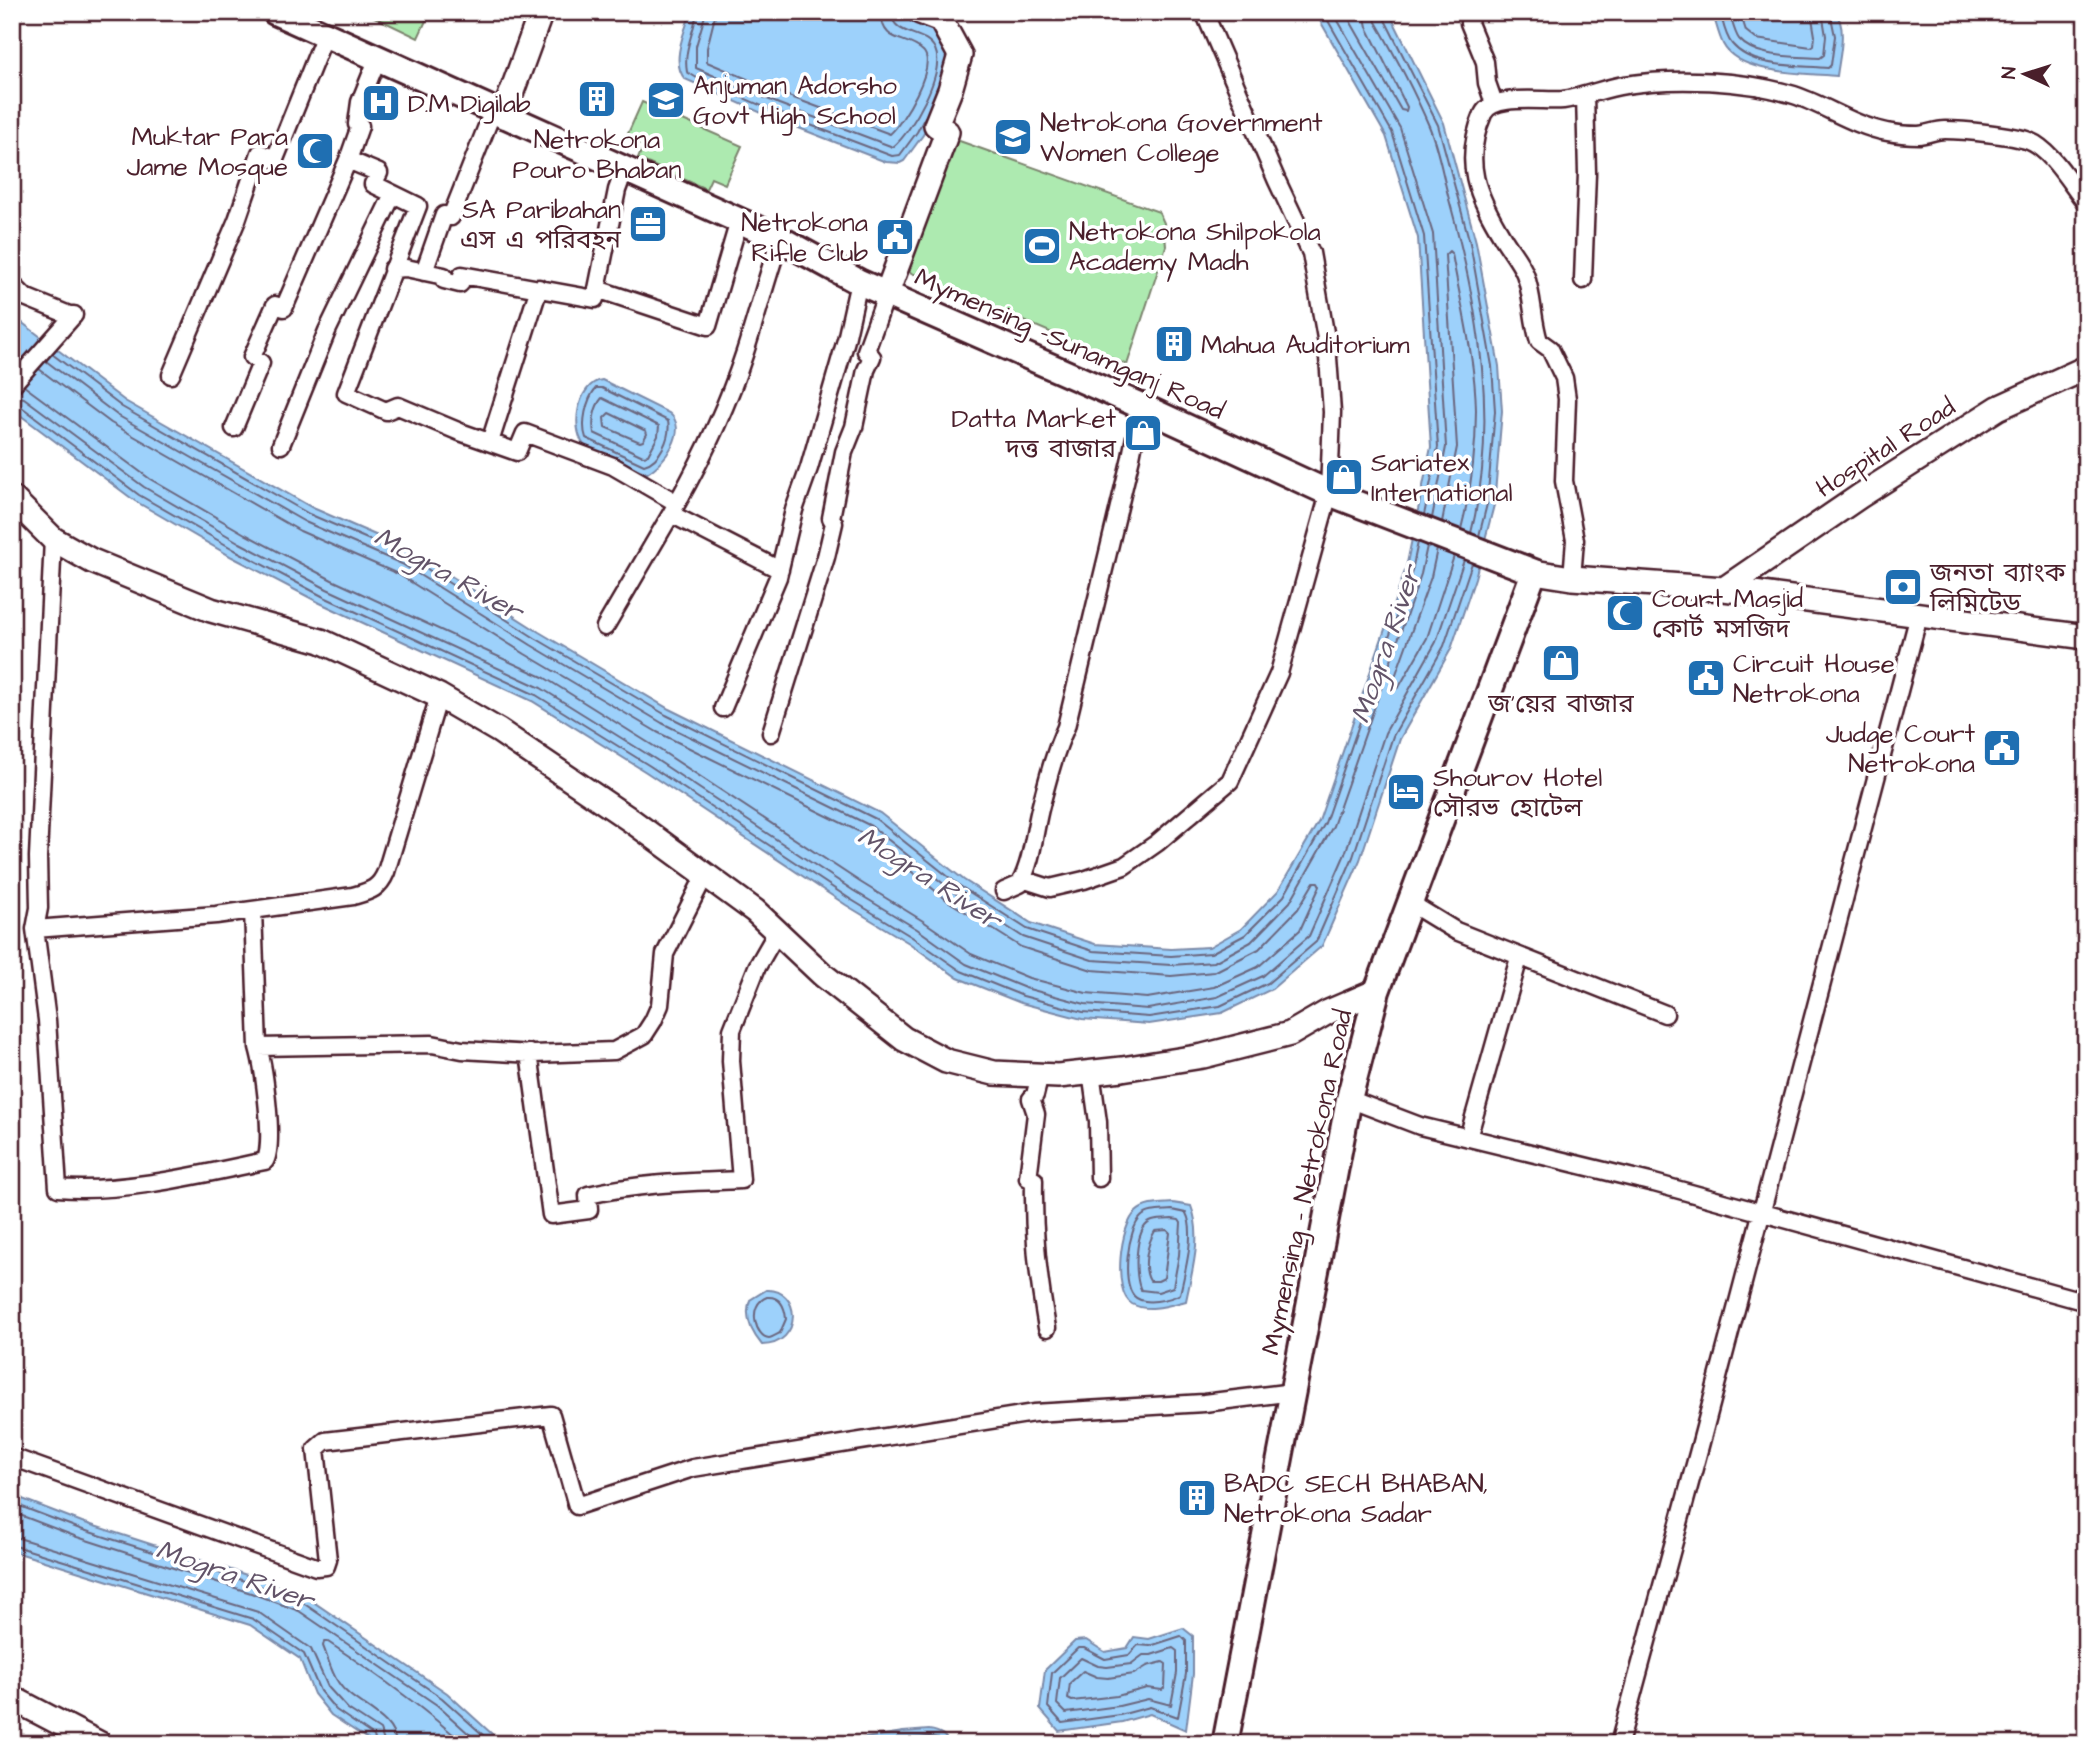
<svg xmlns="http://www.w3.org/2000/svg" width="2098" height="1756" font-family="'Architects Daughter','Noto Sans Bengali',sans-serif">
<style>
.green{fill:#adeab0;stroke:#7c846e;stroke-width:2}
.water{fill:#9dd1fb;stroke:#7c8aa8;stroke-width:2}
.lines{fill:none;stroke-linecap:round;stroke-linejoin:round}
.shore{stroke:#6b667e;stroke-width:2}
.street-casing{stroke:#4a1f2b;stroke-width:21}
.secondary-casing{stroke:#4a1f2b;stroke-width:28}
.primary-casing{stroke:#4a1f2b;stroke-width:30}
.street{stroke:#fff;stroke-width:16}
.secondary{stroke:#fff;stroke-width:23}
.primary{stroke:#fff;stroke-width:24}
.labels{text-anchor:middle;stroke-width:7;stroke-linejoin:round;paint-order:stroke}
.poi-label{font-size:26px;fill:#4a1f2b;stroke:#fff;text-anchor:start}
.street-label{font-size:26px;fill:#4a1f2b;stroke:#fff}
.water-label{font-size:28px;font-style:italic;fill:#635469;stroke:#fff}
</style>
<rect width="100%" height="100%" fill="#fff"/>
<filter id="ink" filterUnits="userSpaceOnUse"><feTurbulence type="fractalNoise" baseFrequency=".0143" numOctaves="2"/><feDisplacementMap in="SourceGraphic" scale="14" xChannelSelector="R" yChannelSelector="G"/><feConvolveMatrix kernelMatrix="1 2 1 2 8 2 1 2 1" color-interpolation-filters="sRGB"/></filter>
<g filter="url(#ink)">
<path class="green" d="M364,12H430L418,38Z
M642,102L742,146L725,184L711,178L706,189L638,159L643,146L626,138Z
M951,138L1159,212L1164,223L1166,246L1127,365L900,268Z"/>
<path class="water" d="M691,12H898L932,25L950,44L945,94L923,135L904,161L900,163L886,162L773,118L685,79C670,63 685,30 691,12Z
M1315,12H1389L1444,123L1476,242L1499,366L1502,411L1494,505L1475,578L1451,649L1400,739L1360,860L1322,946L1272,989L1222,1013L1149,1024L1082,1019L1021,1003L958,978L909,943L846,905L646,772L532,701L320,603L232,557L135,501L12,409V315L125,401L313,508L410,550L539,632L669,709L880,813L964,880L1031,923L1095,944L1171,949L1209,947L1241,929L1278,891L1319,821L1406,568L1431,447L1418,238L1386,136Z
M1712,12H1835C1848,27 1839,58 1837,76C1806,73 1739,75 1723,44C1718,34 1716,22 1712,12Z
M602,380L669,413C690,429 664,464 647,473L587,448C569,433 577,383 602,380Z
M1173,1203L1191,1206C1203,1236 1192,1271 1186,1301C1170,1305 1148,1313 1132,1304C1112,1292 1120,1225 1136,1212C1146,1203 1160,1204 1173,1203Z
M766,1290C802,1288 803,1345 762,1345C751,1332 744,1317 750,1300Z
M12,1495L82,1522L256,1578L306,1597L447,1693L503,1744H375L331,1715L314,1694L300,1659L250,1625L12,1551Z
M1183,1628L1193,1636V1674L1186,1730L1150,1714L1122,1722L1059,1731L1040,1709L1045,1670L1075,1641L1086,1640L1105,1652L1127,1648L1134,1637L1149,1639Z
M929,1730C938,1731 946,1734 949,1744H826L903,1732Z"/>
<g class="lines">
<path class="shore" d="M697,12C694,33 683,50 687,72L697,78L776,112L892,156L900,155L917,132L925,117
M706,12L696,46V68L779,104L893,147C911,133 946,72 935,49C925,29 893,38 891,12
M716,12L707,48V62L783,94L890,134C902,124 938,65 923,51C906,35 882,45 881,12
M1323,12L1392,132L1424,236L1438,447L1424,515
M1333,12L1400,128L1433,234L1446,447L1432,518
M1345,12L1401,110L1406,111L1407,107L1367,27L1364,12
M1374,12L1376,22C1395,55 1414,91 1429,126C1439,150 1443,178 1450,203C1479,310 1499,423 1471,533
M1383,12L1384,18L1438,125L1470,243L1492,366L1495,411L1487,504L1479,536
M1720,12C1723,22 1725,36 1732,44C1753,69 1798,65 1828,68L1831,65L1835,36L1830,12
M1729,12C1732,20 1734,32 1739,39C1756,59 1796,56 1820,58L1824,55L1826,36L1822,12
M1740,12L1746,31L1756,39L1811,47L1814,45L1815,36L1811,12
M52,354L122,407L309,514L407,556L535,638L666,715L876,819L960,886L1027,929L1093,951L1171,956L1211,953L1245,935L1284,896L1325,823L1412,571L1418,542
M46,361L117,415L305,522L402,564L531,645L662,723L871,826L955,893L1023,937L1092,960L1171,965L1214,962L1251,942L1290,902L1333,826L1421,574L1427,546
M24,386L150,479L245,534L332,580L545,678L660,750L860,882L923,921L971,954L1029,978L1086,993L1147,998L1214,987L1258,967L1300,930L1320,886L1318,882H1314L1298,909L1259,949L1214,972L1171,976L1092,970L1021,947L948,901L866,835L657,732L525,654L398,574L300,531L111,423L39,369
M596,388H602L668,421C671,437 660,461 644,465L586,438C581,424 586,400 596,388Z
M12,395L24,398L144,487L240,543L327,589L541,688L655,759L854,891L917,929L966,964L1025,988L1085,1004L1148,1009L1217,997L1263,976L1309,936L1345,854L1385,733L1436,642L1464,560
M602,398L659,426L658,436L648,455L643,456L594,433C592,422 594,407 602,398Z
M12,404L19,405L139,495L235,550L324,597L536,695L650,766L850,899L912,937L961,971L1023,996L1083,1012L1149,1017L1220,1006L1268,983L1316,942L1353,857L1393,736L1444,646L1472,563
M609,413L646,431L647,434L643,441L640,442L605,427L604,418Z
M1442,522L1457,447L1445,255L1449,251L1452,254C1461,305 1475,358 1476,410C1476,449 1471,491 1461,529
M1437,549L1431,577L1392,685L1395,689L1399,687L1427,638L1454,556
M1172,1210L1186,1213C1196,1232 1185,1272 1180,1294C1170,1300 1143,1306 1134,1296C1121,1282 1128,1229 1141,1217C1148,1210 1162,1211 1172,1210Z
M1172,1219L1179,1220L1181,1223L1179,1255L1173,1287L1158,1292L1141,1290C1134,1277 1134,1230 1150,1222C1156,1219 1165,1220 1172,1219Z
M1167,1230L1170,1233L1164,1278L1158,1281H1150C1142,1268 1147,1244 1155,1231Z
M767,1297C781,1296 785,1307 786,1319L780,1333C778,1334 771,1338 769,1338C756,1338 746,1305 767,1297Z
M12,1503L80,1529L254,1584L303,1603L442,1698L493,1744
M12,1512L77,1537L251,1593L299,1611L437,1705L480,1744
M12,1536L258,1612L311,1649L328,1687L348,1709L380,1730L385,1744
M12,1545L253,1619L304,1654L320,1691L336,1710L374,1736L376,1744
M1181,1636L1186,1641V1674L1178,1717L1150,1707L1120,1715L1062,1723L1048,1707L1052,1673L1078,1648H1084L1105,1659L1129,1655L1138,1645L1150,1646Z
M1173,1648L1177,1651V1673L1171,1705L1148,1699L1119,1706L1066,1713L1057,1704L1060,1678L1081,1658L1098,1666L1107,1667L1131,1664L1143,1655H1151Z
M1163,1662L1166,1664L1165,1687L1162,1690L1147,1688L1117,1696L1072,1701L1068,1699L1070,1683L1083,1671L1097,1677L1108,1678L1134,1674L1147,1666Z
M396,1744C394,1714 353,1706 338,1682C331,1672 328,1658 323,1646L324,1642H328C375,1673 422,1706 464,1744
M867,1744L929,1737L936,1738L942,1744"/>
<g class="street-casing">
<path id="street" d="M1471,12L1469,23L1485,62L1487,83L1494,103
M12,14L13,12
M377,60L360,102L357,124L360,126L348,160L379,173L373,184L418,206L346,393L386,411L398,406L460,432L517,452L525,433L613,466L677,503C704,455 728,404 745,352C757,315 767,277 780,239
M392,269L406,268L444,276V280L460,284L462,275L595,299L597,289L708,326L739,221
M424,272L444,215L451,217L493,111
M1583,280L1587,173L1585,95
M12,284L25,297L69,315H74L12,385
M597,289L617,190L624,171
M171,375L237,220L260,153L275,159L325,35
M234,428L261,363L252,357L275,305L284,308L348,160
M490,442L539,288
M281,445L327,331L393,194
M677,503L671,514L780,570
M53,539L38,857L39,908L35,929L47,1020L58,1188C121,1194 203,1174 265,1161C275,1145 264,1068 258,1047
M1572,578L1575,540L1564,481L1567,399L1564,378L1550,349L1539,341C1532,320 1533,295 1525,274C1520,261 1510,250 1503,238C1477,195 1462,163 1483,114C1493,93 1543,102 1563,100C1584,97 1604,88 1625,85C1676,77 1744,80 1794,95C1825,105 1854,126 1887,132C1897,134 1909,135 1919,135C1928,134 1936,130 1945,130C1963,130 2013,135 2029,141C2052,150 2071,185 2086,203
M605,627L671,514
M723,708L778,577L794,510L809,468L846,340L859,282
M771,733L826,557L834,523L831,518L844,452L854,427L866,370L872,357L866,351L887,293
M1022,879L1050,888L1084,880L1124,866L1157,843L1230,781L1279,673L1329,493L1332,412L1327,344L1311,253L1277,181L1204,12
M1004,891L1020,884C1033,859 1034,831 1041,805C1048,778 1055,751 1066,727L1131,457L1141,406
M1410,903L1456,931L1665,1014
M253,910L258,1047L432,1044L462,1050L533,1054L614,1051L644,1035L653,1021L660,1005L665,954L705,875
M35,929L216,915L353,896C370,891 379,889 386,872L439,696
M529,1053L551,1215L589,1210L588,1195C640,1183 688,1182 741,1180L731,1061L732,1030L757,967L777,932
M1091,1072L1098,1122L1099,1178
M1040,1075L1035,1095L1031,1099L1036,1114L1028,1178L1034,1180C1033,1233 1038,1276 1047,1328
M1349,1099L1420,1126L1654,1183L2086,1302
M1468,1138L1519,958
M12,1457L316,1567L326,1566L328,1560L316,1449L325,1441L551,1415L577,1506L693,1468L1034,1413L1204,1403L1293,1392
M1619,1744L1700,1446L1919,615"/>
</g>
<g class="secondary-casing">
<path id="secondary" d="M503,116L541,12
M887,293L947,132L936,125L950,90L960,55L941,20L920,12
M12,498L53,539L92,561L211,610L321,641L439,696L499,731L632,821L755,911L823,975L904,1039L946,1061L994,1073L1058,1076L1122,1069L1203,1056L1290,1034L1328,1012L1377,991
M1534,572L1572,578L1724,589L2086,637
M1724,589L1860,496L1998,408L2086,368
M12,1698L100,1744"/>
</g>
<g class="primary-casing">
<path id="primary" d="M275,12L780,239L859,282L1141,406L1329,493L1534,572L1377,991L1349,1099L1225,1744"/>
</g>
<use href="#street" class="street"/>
<use href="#secondary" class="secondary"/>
<use href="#primary" class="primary"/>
</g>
</g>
<defs>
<g id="building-square" transform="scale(2.0125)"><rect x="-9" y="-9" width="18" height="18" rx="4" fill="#1f6fb2" stroke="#fff"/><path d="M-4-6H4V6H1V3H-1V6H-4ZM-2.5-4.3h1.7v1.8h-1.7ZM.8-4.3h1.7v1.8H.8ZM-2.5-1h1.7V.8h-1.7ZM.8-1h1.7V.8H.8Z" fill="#fff"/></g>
<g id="school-square" transform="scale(2.0125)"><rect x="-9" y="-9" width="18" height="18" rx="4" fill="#1f6fb2" stroke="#fff"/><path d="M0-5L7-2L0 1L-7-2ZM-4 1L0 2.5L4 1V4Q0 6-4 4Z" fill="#fff"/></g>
<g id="hospital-square" transform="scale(2.0125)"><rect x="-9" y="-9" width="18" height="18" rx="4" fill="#1f6fb2" stroke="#fff"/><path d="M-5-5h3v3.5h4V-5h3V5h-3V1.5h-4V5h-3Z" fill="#fff"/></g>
<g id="university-square" transform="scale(2.0125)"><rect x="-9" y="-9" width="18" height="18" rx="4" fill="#1f6fb2" stroke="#fff"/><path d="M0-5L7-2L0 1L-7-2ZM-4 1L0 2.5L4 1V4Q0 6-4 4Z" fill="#fff"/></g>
<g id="mosque-square" transform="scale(2.0125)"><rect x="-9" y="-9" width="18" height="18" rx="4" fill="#1f6fb2" stroke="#fff"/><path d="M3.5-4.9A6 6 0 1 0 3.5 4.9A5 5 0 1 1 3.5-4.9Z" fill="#fff"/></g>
<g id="office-square" transform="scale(2.0125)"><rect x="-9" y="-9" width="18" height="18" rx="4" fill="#1f6fb2" stroke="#fff"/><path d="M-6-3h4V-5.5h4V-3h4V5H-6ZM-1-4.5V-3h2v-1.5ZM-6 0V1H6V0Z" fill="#fff"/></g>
<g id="civic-square" transform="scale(2.0125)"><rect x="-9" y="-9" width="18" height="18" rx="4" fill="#1f6fb2" stroke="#fff"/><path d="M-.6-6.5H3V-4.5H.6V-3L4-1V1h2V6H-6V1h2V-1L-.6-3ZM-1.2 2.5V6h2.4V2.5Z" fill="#fff"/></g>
<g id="stadium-square" transform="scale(2.0125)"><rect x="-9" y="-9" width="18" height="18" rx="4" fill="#1f6fb2" stroke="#fff"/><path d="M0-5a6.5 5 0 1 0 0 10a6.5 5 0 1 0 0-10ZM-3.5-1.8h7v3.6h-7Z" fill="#fff"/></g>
<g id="shop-square" transform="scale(2.0125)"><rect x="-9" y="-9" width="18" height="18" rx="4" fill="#1f6fb2" stroke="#fff"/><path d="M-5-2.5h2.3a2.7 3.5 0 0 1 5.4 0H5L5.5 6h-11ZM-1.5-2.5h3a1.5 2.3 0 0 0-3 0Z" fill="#fff"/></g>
<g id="bank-square" transform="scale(2.0125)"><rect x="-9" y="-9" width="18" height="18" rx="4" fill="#1f6fb2" stroke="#fff"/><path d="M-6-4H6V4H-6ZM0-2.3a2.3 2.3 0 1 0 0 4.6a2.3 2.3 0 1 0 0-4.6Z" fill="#fff"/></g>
<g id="hotel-square" transform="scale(2.0125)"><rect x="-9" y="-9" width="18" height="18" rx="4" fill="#1f6fb2" stroke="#fff"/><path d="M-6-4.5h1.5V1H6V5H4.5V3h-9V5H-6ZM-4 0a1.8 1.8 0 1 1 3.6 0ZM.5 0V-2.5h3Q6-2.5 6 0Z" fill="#fff"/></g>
</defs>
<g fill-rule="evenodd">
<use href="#building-square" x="597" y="99"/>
<use href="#school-square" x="666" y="100"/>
<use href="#hospital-square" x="381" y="103"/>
<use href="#university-square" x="1013" y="137"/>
<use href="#mosque-square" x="315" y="151"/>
<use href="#office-square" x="648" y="224"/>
<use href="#civic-square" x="895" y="237"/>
<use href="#stadium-square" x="1042" y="246"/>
<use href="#building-square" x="1174" y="344"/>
<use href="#shop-square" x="1143" y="433"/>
<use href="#shop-square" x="1344" y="477"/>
<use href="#bank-square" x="1903" y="587"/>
<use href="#mosque-square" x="1625" y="613"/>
<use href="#shop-square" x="1561" y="663"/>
<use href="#civic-square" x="1706" y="678"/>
<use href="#civic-square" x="2002" y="748"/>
<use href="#hotel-square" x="1406" y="792"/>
<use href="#building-square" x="1197" y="1498"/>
</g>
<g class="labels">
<g class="poi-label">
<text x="693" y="94">Anjuman Adorsho<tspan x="693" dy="30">Govt High School</tspan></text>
<text x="408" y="112">D.M Digilab</text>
<text x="1040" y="131">Netrokona Government<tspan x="1040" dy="30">Women College</tspan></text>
<text x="288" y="145" text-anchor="end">Muktar Para<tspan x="288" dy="30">Jame Mosque</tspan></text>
<text x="597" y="148" text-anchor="middle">Netrokona<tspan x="597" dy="30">Pouro Bhaban</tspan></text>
<text x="621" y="218" text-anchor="end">SA Paribahan<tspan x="621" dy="30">এস এ পরিবহন</tspan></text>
<text x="868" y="231" text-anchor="end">Netrokona<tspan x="868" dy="30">Rifle Club</tspan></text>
<text x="1069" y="240">Netrokona Shilpokola<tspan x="1069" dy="30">Academy Madh</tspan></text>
<text x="1201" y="353">Mahua Auditorium</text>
<text x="1116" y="427" text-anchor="end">Datta Market<tspan x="1116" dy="30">দত্ত বাজার</tspan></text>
<text x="1371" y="471">Sariatex<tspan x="1371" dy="30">International</tspan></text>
<text x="1930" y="581">জনতা ব্যাংক<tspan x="1930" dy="30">লিমিটেড</tspan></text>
<text x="1652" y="607">Court Masjid<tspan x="1652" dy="30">কোর্ট মসজিদ</tspan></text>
<text x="1733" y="672">Circuit House<tspan x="1733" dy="30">Netrokona</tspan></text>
<text x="1561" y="712" text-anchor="middle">জ'‌য়‌ের বাজার</text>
<text x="1975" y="742" text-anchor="end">Judge Court<tspan x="1975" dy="30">Netrokona</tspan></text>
<text x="1433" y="786">Shourov Hotel<tspan x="1433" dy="30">সৌরভ হোটেল</tspan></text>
<text x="1224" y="1492">BADC SECH BHABAN,<tspan x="1224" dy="30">Netrokona Sadar</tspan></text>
</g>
<g class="street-label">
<text transform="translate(1070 343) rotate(24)" y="9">Mymensing -Sunamganj Road</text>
<text transform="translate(1885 447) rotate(-33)" y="9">Hospital Road</text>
<text transform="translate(1306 1182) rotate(-78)" y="9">Mymensing - Netrokona Road</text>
</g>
<g class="water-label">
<text transform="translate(449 573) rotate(29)" y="10">Mogra River</text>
<text transform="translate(1385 644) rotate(-71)" y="10">Mogra River</text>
<text transform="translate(930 877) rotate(33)" y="10">Mogra River</text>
<text transform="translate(235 1574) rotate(19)" y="10">Mogra River</text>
</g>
</g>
<rect width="2098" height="1756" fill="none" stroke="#fff" stroke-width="42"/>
<rect x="21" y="21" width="2056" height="1714" fill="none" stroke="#4a1f2b" stroke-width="2.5" filter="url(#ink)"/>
<g transform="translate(2025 74) rotate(274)" stroke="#ffffff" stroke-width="5" paint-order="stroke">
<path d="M0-5L12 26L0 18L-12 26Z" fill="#4a1f2b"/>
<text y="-10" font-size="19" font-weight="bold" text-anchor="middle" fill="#4a1f2b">N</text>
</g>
</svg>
